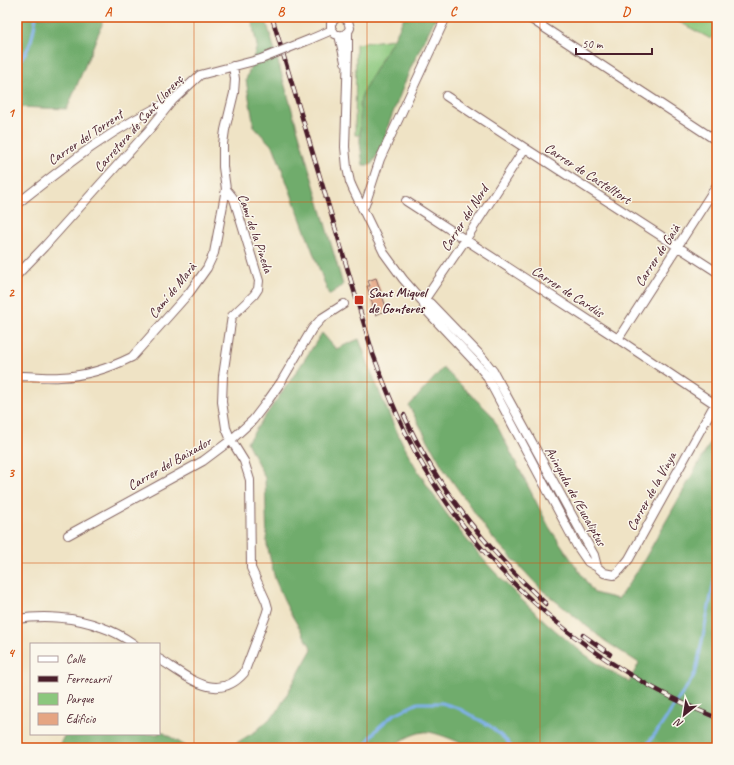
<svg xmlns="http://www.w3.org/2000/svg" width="734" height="765" font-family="Caveat,sans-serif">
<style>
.green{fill:#8bc77d;stroke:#6a7354}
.forest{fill:#70ac6c;stroke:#5d664c}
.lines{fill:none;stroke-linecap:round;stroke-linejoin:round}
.stream{stroke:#81b1ec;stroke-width:3}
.building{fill:#e5a583}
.street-casing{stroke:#846461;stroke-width:10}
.street{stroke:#fff;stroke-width:8}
.rail-casing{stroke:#4a1f2b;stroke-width:4.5}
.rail{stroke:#fbf7ec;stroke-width:3;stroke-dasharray:9;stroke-linecap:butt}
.street-bridge-casing{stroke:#846461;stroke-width:10;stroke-linecap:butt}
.street-bridge{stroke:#fff;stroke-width:8}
.grid{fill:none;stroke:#d8530f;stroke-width:1;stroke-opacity:0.55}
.poi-dot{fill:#c8321e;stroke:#fbf7ec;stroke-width:1.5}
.labels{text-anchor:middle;stroke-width:3;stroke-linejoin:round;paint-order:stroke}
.street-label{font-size:14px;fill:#4a1f2b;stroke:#fbf7ec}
.poi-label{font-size:14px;font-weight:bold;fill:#4a1f2b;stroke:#fbf7ec;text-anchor:start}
.neatline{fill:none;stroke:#d8530f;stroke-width:1.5}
.grid-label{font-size:13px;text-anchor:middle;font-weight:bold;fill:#d8530f}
</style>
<rect width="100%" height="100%" fill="#fbf7ec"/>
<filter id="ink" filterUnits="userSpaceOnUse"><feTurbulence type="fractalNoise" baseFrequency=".025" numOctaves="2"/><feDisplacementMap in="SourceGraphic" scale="8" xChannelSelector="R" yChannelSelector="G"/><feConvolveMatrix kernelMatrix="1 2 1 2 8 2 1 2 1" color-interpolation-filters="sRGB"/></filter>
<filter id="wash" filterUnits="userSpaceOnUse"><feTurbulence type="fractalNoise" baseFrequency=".012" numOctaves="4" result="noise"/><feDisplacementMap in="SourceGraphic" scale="16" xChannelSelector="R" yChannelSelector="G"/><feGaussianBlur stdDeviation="0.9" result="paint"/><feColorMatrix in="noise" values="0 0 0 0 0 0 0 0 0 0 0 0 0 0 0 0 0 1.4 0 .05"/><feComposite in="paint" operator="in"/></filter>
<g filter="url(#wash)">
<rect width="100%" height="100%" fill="#efe3c5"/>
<path class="green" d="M670,17H717V30L711,39Z
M393,39V44L369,135H355L356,44Z"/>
<path class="forest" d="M17,17H102V25L67,109L17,107Z
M251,17H265L343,285L329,295L274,148L254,127L246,80L257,46Z
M404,17H436L411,67L389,123L385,138L379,152L371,165H363L360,142V104L361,97C373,69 393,45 404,17Z
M322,333L336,349L359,339C374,380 390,421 411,459C453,533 516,601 583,653C597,664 614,673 629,682L639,663L605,641L542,590L492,537L445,471L409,406L443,368L491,414L549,527L594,593L618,599L639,569L717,431V748H472C464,744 432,730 424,732C413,733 398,742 389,748H58L65,734H159V730L189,748L233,745L256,731L277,712L312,649L288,609L275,579L267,545L265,478L247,442L299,368Z"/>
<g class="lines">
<path class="stream" d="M17,64C32,46 32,39 36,17
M362,748L379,727L393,715L418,703H442L458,708L490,726L507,741L512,748
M644,748L659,729L692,679L696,671L717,567"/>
</g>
<g id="blocks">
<path class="building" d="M376,278L387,310L376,315L367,286H370L368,281Z"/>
</g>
</g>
<g filter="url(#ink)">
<use href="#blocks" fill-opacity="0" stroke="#846461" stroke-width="1"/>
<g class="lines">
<g class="street-casing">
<path id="street" d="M337,17L331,23V28L335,34C341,37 347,35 350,28L348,21L343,17
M528,17L717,141
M348,32V50L345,147L347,168L350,182L353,189L384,253L403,279L423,302L425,309L475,362L486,375L577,546L588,562L597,567L604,573L614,575L620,570L629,559L717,400
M339,35L345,62
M311,39L332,30
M446,96L525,148L717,272
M406,201L618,339L715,404
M17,204C66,165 115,126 173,100
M362,208L365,205L380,159L446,17
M17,275L44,247L149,130L173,100L200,75L261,59
M423,302L430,303L482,357L493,371L585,539L594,555L597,567
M423,302L466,239L525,148
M618,339L717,185
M17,377L23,376C35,376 48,378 60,377C85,376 110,368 132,357L189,293L207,268L214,253L226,189L223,167V144L225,130L234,93L235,79L233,66
M68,535L203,461L231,440L253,420L269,399L281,382L312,329L322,318L344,304
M17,619C44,615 76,617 101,627C113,631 124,637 134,644
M159,659C186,675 216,705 244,673L266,615L268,608L266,601L251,568L250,480L244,461L231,440L226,428L222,402L223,376L232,316L254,295L258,289L259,281L234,199L226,189"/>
</g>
<use href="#street" class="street"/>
<g class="rail-casing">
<path id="rail" d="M272,17L373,354C387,392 402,429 422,464C488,578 595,669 717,718
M404,415C436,488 488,550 546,604
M583,635L610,654"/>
</g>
<use href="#rail" class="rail"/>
<g class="street-bridge-casing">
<path id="street-bridge" d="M261,59L311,39"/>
</g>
<use href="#street-bridge" class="street-bridge"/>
</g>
</g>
<path class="grid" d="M194,17V748M367,17V748M540,17V748M17,202H717M17,382H717M17,563H717"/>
<rect class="poi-dot" x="354" y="295" width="10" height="10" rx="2"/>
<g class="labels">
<g class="street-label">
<text transform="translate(138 123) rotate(-48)" y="5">Carretera de Sant Llorenç</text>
<text transform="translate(85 137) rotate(-34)" y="5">Carrer del Torrent</text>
<text transform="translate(588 173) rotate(33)" y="5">Carrer de Castelltort</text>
<text transform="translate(464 218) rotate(-57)" y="5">Carrer del Nord</text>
<text transform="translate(256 233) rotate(71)" y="5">Camí de la Pineda</text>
<text transform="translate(657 255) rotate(-57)" y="5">Carrer de Gaià</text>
<text transform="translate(172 290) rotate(-51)" y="5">Camí de Marà</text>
<text transform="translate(568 291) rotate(33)" y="5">Carrer de Cardús</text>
<text transform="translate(169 463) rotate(-30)" y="5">Carrer del Baixador</text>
<text transform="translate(651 491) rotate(-61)" y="5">Carrer de la Vinya</text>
<text transform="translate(576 496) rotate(61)" y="5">Avinguda de l'Eucaliptus</text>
</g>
<g class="poi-label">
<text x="368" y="297">Sant Miquel<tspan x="368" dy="16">de Gonteres</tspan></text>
</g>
</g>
<rect width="734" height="765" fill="none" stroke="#fbf7ec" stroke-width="44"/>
<rect x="30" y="643" width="130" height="92" fill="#fbf7ec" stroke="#b4a19f"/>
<rect x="38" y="656" width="20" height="6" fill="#ffffff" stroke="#b4a19f"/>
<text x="66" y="663" font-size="12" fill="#4a1f2b">Calle</text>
<rect x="38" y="676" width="20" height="6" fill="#4a1f2b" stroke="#b4a19f"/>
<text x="66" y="683" font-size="12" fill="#4a1f2b">Ferrocarril</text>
<rect x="38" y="693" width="20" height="12" fill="#8bc77d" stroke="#b4a19f"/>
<text x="66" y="703" font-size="12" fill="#4a1f2b">Parque</text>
<rect x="38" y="713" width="20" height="12" fill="#e5a583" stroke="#b4a19f"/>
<text x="66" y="723" font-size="12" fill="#4a1f2b">Edificio</text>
<g transform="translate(684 715) rotate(210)" stroke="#fbf7ec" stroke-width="3" paint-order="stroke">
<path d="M0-3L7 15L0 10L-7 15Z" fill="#4a1f2b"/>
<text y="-6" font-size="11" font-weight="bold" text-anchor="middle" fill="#4a1f2b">N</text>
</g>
<path d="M576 48v6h76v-6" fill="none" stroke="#4a1f2b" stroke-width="2"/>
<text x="582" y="48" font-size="12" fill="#4a1f2b" stroke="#fbf7ec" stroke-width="3" paint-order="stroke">50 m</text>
<rect x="22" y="22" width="690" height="721" class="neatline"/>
<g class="grid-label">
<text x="108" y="16">A</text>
<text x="281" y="16">B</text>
<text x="453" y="16">C</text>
<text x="626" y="16">D</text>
<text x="11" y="117">1</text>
<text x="11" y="297">2</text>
<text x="11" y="477">3</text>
<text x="11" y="657">4</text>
</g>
</svg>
